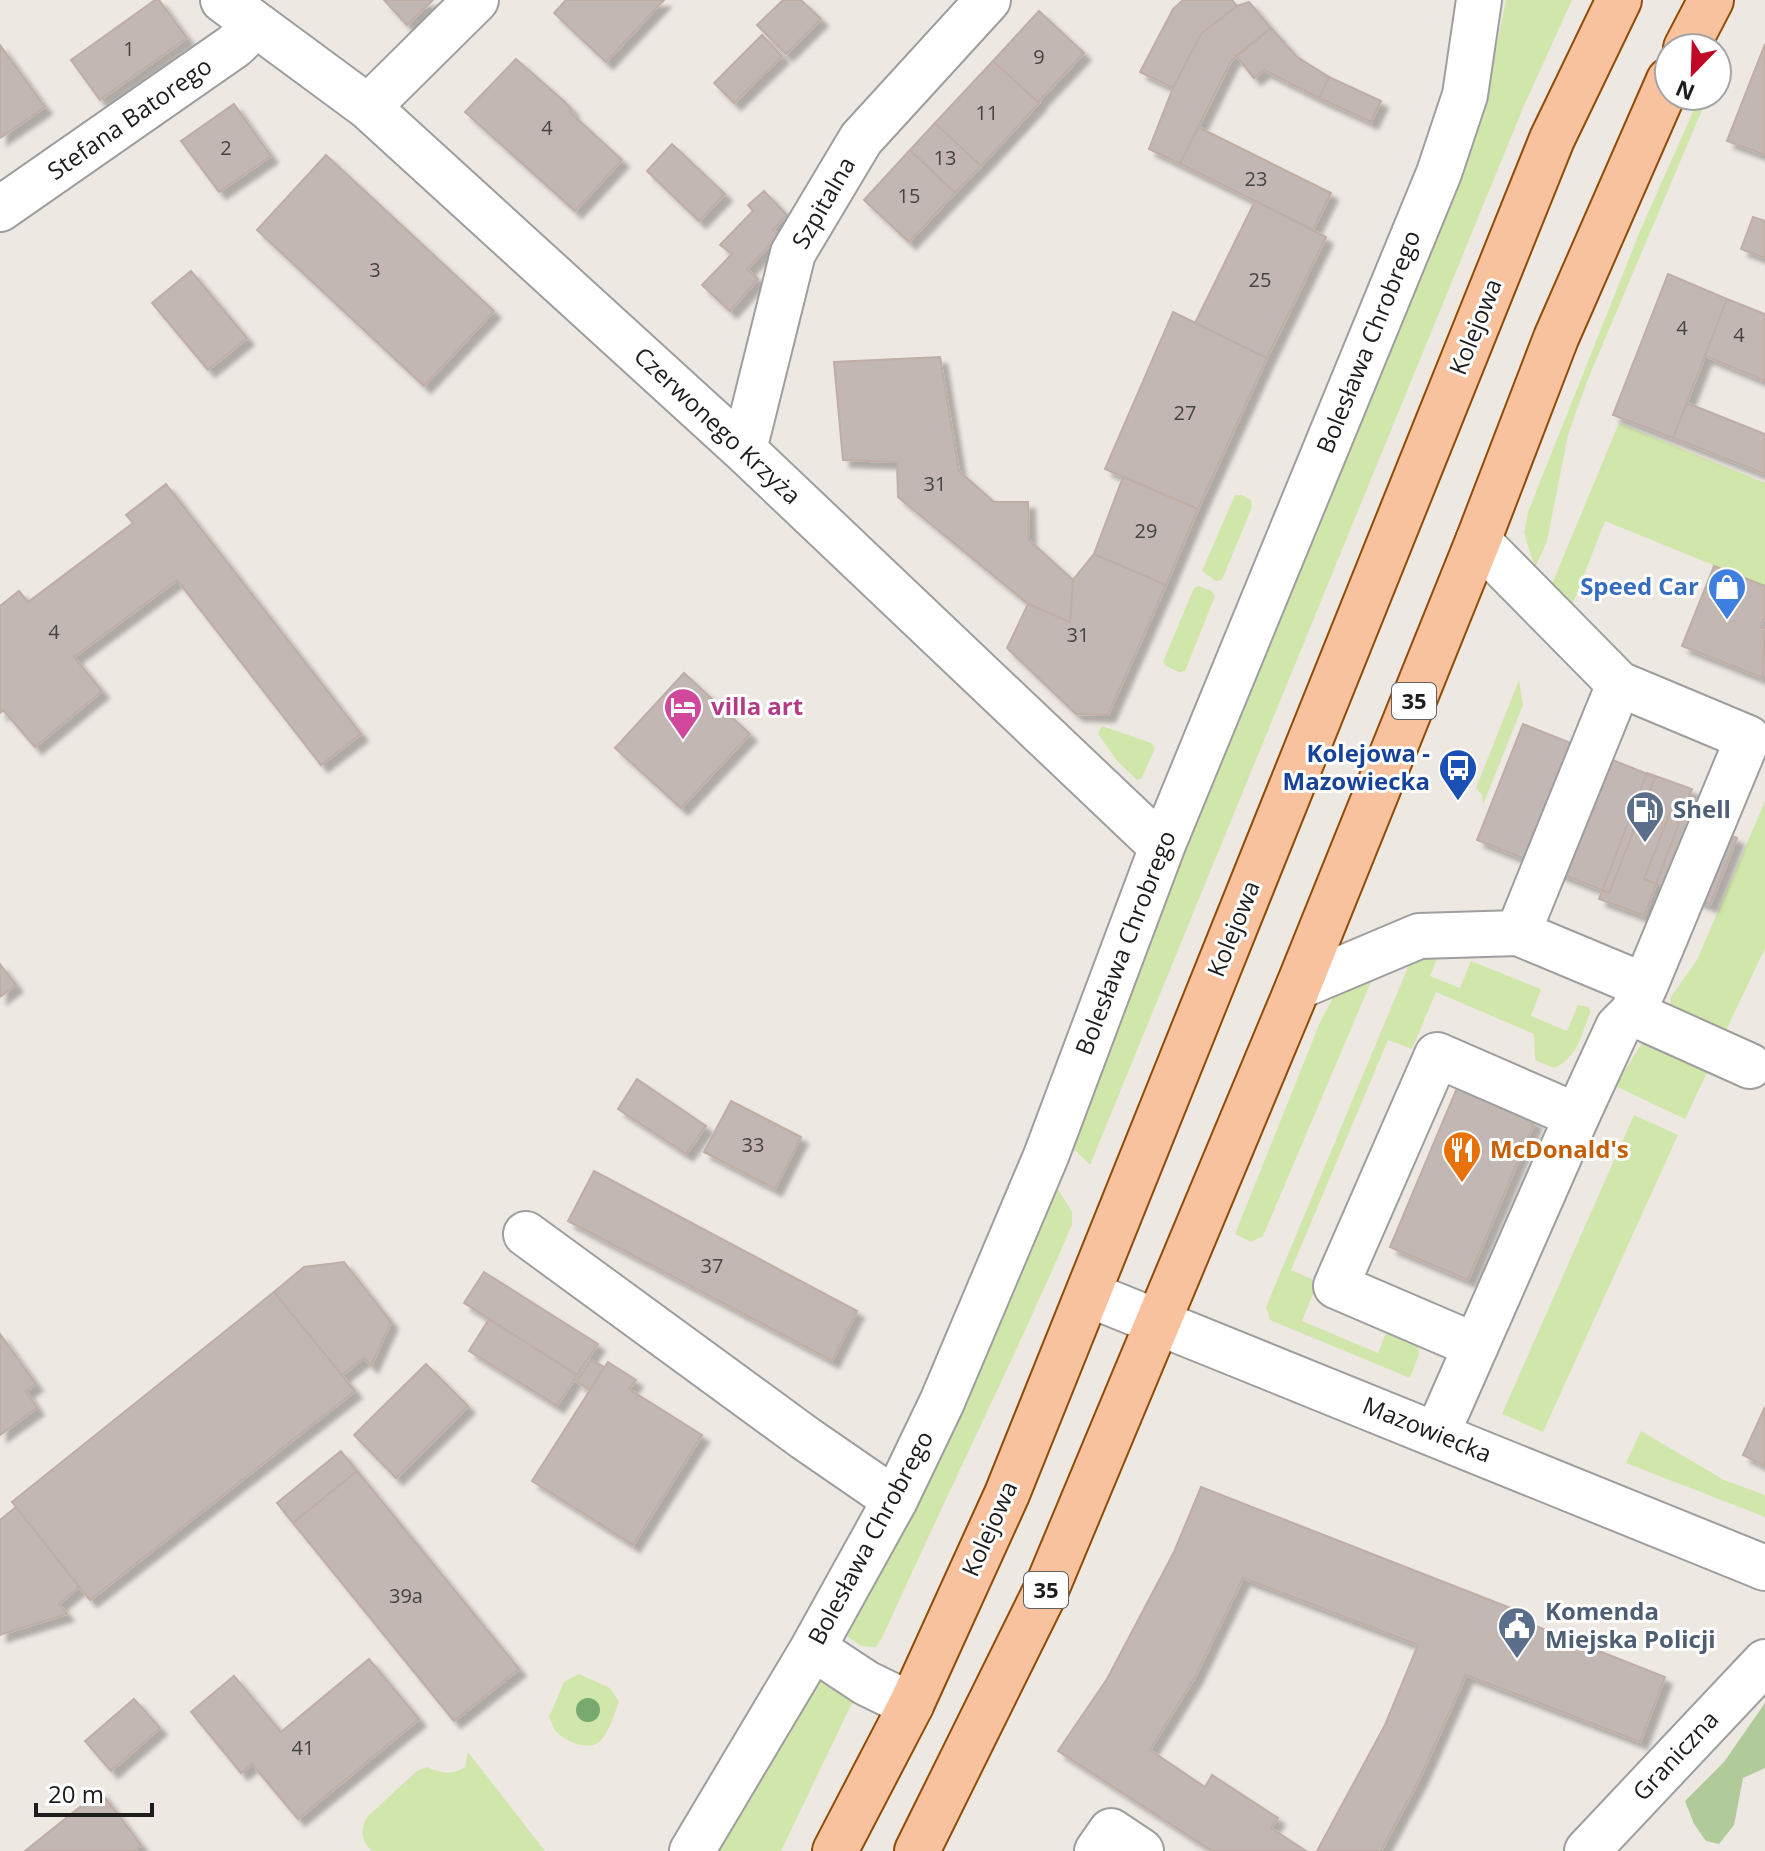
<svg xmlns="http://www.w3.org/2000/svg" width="1765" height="1851" font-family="'Open Sans',sans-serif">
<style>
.grass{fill:#d1e6aa}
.forest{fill:#b0cb99}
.building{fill:#c2b7b3;stroke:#bfada6;stroke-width:2;filter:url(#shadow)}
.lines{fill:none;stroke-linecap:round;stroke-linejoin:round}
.minor-casing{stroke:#9e9e9e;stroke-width:48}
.major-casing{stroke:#904c06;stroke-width:48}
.minor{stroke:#fff;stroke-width:44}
.major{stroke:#f8c29e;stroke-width:44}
.tree{fill:#78a96f}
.labels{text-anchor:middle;stroke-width:6;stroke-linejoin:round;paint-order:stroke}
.number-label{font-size:20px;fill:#464442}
.shield{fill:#fff;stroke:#616161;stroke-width:2}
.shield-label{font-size:22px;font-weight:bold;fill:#1d1d1d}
.street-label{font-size:24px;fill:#1d1d1d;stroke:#fff}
.shop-label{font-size:24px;font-weight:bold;fill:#366cbe;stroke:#fff;text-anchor:end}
.hotel-label{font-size:24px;font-weight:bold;fill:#b23c85;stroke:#fff;text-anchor:start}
.transit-label{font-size:24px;font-weight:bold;fill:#164399;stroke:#fff;text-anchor:end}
.service-label{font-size:24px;font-weight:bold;fill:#4e5e75;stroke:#fff;text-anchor:start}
.food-label{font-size:24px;font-weight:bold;fill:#c56008;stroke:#fff;text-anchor:start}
</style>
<defs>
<filter id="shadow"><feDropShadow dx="7" dy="7" stdDeviation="2" flood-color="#0004"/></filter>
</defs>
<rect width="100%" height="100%" fill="#eee8e3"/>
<path class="grass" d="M1506,0H1572L1523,108L1090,1165L1069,1144L1486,97Z
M1700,96H1708L1588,379L1568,435L1547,541L1535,568L1524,533L1528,512L1640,231Z
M1619,423L1765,483V586L1605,521L1571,608L1547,596Z
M1235,495H1242L1251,500L1252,507L1222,580L1216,581L1202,571Z
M1199,586L1212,591L1215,596L1185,671L1179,672L1166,666L1163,662L1194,588Z
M1519,680L1523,705L1483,805L1482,795L1476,788Z
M1102,726L1151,743L1155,748L1142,778L1137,780L1118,762L1098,734Z
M1765,801V948L1724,1035L1672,1010L1670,998L1697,960Z
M1416,948L1439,954L1430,976L1460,988L1471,961L1541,989L1531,1016L1567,1031L1578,1005L1589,1007L1590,1013C1581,1036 1578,1057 1554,1068L1535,1060L1534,1034L1436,992L1412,1049L1388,1040L1291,1270L1318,1282L1302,1321L1378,1353L1389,1325L1418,1344L1419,1354L1410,1378L1270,1320L1266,1307Z
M1376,970L1263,1236L1251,1242L1235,1234L1321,1020L1337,991Z
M1644,1040L1710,1066L1685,1119L1615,1086Z
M1634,1115L1678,1135L1543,1432L1502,1414Z
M1055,1184L1072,1212V1225C1012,1364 944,1500 882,1638L876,1647L861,1646L845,1635Z
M1641,1431L1724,1480L1765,1495V1517L1626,1463Z
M817,1669L849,1688L852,1703L781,1851H706Z
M579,1674L610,1688L619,1702C614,1714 609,1734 599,1742C588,1752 562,1740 554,1729C554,1728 550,1718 549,1717L564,1682Z
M468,1752L545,1851H373C360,1842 360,1828 368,1816L417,1771L427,1767C441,1773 452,1776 465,1767Z"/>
<path class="forest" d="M1765,1703V1768L1743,1778L1734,1825L1719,1844L1706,1841L1694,1824L1685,1801L1724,1762Z"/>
<path class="building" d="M155,0H159L187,38L100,100L71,60Z
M384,0H433L407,25Z
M566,0H664L606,62L554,13Z
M783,0H801L821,19L786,54L757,25Z
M1183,0H1232L1237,6L1201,34L1173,88L1140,72L1173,9Z
M1249,2L1271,28L1231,61L1180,164L1149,149L1173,88L1201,34L1237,6Z
M1039,11L1084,53L1038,102L993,61Z
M1271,28L1297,57L1329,77L1319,98L1264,70L1254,78L1236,56Z
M762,35L782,56L734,103L714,83Z
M1765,44V155L1727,141Z
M0,45L45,107L0,138Z
M516,59L565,102L572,110L570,112L622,160L575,211L465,112Z
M993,61L1039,103L981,166L935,123Z
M1329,77L1381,101L1371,122L1319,98Z
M234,104L271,156L219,192L181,141Z
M935,123L981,166L955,193L910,150Z
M1198,127L1331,193L1313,230L1180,164Z
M672,144L725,194L699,221L647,171Z
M910,150L955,193L909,242L864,200Z
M326,155L494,311L424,386L257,230Z
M764,191L787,215L773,230L779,236L747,269L758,279L730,311L702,285L732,254L720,245L753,211L748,205Z
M1255,201L1326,237L1267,358L1195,323Z
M1753,217L1765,221V258L1741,249Z
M191,271L247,338L208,370L152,303Z
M1668,274L1727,299L1673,438L1613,415Z
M1727,299L1765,314V381L1705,356Z
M1173,312L1267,358L1198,509L1105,469Z
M940,357L959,471L994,502H1028L1029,540L1073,580L1070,622L1028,604L898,497L897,462L843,460L834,362Z
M1687,403L1765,434V474L1673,438Z
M1123,477L1198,509L1166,585L1094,554Z
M166,484L361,734L321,765L177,580L74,657L102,691L35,747L3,710L0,713V606L19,591L28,602L133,523L126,515Z
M1094,554L1166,585L1108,715L1076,714L1007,648L1028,604L1070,622L1073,580Z
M1714,566L1765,586V616L1761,627L1765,628L1763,678L1682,646Z
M684,673L750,734L681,808L615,748Z
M1523,724L1655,777L1609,893L1477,840Z
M1647,773L1692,789L1644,916L1599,899Z
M1671,811L1737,838L1710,905L1644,879Z
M0,964L16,985L0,997Z
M637,1079L706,1126L686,1154L618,1109Z
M1457,1088L1535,1121L1468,1280L1390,1247Z
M731,1101L801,1137L775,1189L704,1152Z
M594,1171L857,1311L832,1361L568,1221Z
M344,1262L391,1322L371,1366L364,1358L342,1375L274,1292L304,1267Z
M484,1272L598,1344L577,1375L464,1303Z
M274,1292L355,1391L90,1600L12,1502Z
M489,1319L577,1375L557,1406L469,1351Z
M0,1334L36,1384L26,1391L37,1408L0,1435Z
M591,1360L604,1367L590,1390L577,1382Z
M608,1362L636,1380L629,1389L702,1435L633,1545L532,1481Z
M426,1364L468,1406L396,1478L354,1435Z
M1765,1407V1466L1743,1455Z
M341,1451L357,1471L293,1523L277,1503Z
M357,1471L519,1669L454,1721L293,1523Z
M1201,1487L1521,1612L1518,1619L1665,1677L1640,1742L1466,1675L1420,1778L1381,1851H1317L1385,1725L1418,1645L1243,1578L1195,1677L1150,1750L1205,1787L1212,1775L1278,1818L1271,1828L1306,1851H1212L1058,1751L1107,1679L1174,1552Z
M16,1507L79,1587L59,1604L67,1614L0,1635V1520Z
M369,1659L419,1719L298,1819L252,1764L241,1773L191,1712L234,1676L281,1732Z
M134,1699L160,1728L111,1771L85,1741Z
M100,1791L141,1845L134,1851H25Z"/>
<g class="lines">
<g class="minor-casing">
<path id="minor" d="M223,0L368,107L744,450L1162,847
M368,107L476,0
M0,209L234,46L256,25
M744,450L793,253L861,139L988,0
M1518,933L1645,986
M1298,987L1419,936L1518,933L1619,684L1478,541
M1632,1013L1750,1066
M526,1234L805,1438L895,1500
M1088,1294L1765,1568
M1476,1346L1336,1286L1437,1055L1577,1116
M1437,1434L1577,1116L1618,1027L1632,1013L1645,986L1748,738L1619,684
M813,1648L866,1683L911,1705
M692,1851L813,1648L895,1500L942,1402L1046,1156L1162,847L1439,173L1465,95L1479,0
M1097,1851L1111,1831L1141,1851
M1587,1851L1765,1662"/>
</g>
<g class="major-casing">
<path id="major" d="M1686,48L1711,0
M835,1851L911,1705L1007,1494L1552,139L1619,0
M917,1851L1046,1590L1298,987L1478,541L1556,338L1669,80"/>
</g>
<use href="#minor" class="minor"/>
<use href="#major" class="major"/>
</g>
<circle class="tree" cx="588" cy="1710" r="12"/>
<defs>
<g id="shop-pin" transform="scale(2)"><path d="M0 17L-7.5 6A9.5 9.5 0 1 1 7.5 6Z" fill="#3f7fe0" stroke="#fff"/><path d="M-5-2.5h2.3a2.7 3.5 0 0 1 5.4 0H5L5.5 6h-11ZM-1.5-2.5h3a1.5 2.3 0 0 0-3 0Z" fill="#fff"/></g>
<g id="hotel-pin" transform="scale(2)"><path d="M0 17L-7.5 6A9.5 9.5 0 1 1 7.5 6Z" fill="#d1479c" stroke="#fff"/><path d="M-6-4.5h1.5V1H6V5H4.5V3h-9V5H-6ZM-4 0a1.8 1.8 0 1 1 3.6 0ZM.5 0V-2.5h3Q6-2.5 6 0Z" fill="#fff"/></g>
<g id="bus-pin" transform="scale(2)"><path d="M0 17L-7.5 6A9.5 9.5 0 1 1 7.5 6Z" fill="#1a4fb4" stroke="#fff"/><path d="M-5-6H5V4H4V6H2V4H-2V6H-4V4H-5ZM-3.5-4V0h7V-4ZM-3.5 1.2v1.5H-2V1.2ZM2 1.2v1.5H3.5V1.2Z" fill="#fff"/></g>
<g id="fuel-pin" transform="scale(2)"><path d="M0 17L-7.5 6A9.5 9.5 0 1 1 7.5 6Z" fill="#5c6f8a" stroke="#fff"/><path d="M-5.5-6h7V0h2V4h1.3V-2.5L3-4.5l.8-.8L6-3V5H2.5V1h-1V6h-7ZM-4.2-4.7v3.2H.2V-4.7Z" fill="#fff"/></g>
<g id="restaurant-pin" transform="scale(2)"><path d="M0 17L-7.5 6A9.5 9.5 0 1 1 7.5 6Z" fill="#e8710a" stroke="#fff"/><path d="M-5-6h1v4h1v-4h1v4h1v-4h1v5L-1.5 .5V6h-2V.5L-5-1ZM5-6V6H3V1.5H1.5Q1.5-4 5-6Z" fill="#fff"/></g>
<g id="civic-pin" transform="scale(2)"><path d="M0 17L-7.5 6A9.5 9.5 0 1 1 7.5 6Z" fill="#5c6f8a" stroke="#fff"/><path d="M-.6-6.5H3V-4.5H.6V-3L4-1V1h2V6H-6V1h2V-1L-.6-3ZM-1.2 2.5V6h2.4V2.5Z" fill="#fff"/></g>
</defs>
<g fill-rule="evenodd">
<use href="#shop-pin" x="1727" y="587"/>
<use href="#hotel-pin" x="683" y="707"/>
<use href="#bus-pin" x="1458" y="768"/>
<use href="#fuel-pin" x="1645" y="810"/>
<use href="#restaurant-pin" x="1462" y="1150"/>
<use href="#civic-pin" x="1517" y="1626"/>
</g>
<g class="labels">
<g class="number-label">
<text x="129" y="56">1</text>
<text x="1039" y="64">9</text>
<text x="987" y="120">11</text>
<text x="547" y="135">4</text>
<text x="226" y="155">2</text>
<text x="945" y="165">13</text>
<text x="1256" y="186">23</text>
<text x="909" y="203">15</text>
<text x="375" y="277">3</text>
<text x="1260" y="287">25</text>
<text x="1682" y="335">4</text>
<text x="1739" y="342">4</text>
<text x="1185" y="420">27</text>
<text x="935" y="491">31</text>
<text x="1146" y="538">29</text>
<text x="54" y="639">4</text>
<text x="1078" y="642">31</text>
<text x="753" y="1152">33</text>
<text x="712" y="1273">37</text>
<text x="406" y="1603">39a</text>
<text x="303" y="1755">41</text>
</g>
<g class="shield">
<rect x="1392" y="683" width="44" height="36" rx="6"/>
<rect x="1024" y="1572" width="44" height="36" rx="6"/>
</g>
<g class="shield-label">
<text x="1414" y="709">35</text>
<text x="1046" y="1598">35</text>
</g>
<g class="street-label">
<text transform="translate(130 119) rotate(-35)" y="8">Stefana Batorego</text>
<text transform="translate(824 203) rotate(-60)" y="8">Szpitalna</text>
<text transform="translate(1476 327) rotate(-68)" y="8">Kolejowa</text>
<text transform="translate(1369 342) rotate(-68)" y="8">Bolesława Chrobrego</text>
<text transform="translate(717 426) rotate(43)" y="8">Czerwonego Krzyża</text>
<text transform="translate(1234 929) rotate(-68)" y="8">Kolejowa</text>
<text transform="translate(1126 943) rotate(-69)" y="8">Bolesława Chrobrego</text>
<text transform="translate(1427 1430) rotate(22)" y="8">Mazowiecka</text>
<text transform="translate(990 1529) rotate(-66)" y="8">Kolejowa</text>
<text transform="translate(871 1538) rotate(-62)" y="8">Bolesława Chrobrego</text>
<text transform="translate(1676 1756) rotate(-47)" y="8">Graniczna</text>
</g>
<g class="shop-label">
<text x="1699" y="595">Speed Car</text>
</g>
<g class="hotel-label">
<text x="711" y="715">villa art</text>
</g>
<g class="transit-label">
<text x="1430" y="762">Kolejowa -<tspan x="1430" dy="28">Mazowiecka</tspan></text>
</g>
<g class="service-label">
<text x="1673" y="818">Shell</text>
<text x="1545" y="1620">Komenda<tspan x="1545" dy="28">Miejska Policji</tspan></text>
</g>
<g class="food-label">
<text x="1490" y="1158">McDonald's</text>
</g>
</g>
<g transform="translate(1693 72) rotate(203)"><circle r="38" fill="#ffffff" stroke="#a5a5a5" stroke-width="2"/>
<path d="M0-6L14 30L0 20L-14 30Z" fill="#c10826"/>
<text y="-12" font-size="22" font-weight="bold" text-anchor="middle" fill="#1d1d1d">N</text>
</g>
<path d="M36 1803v12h116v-12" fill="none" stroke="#1d1d1d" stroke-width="4"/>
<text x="48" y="1803" font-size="24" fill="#1d1d1d" stroke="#ffffff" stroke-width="6" paint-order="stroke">20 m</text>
</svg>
